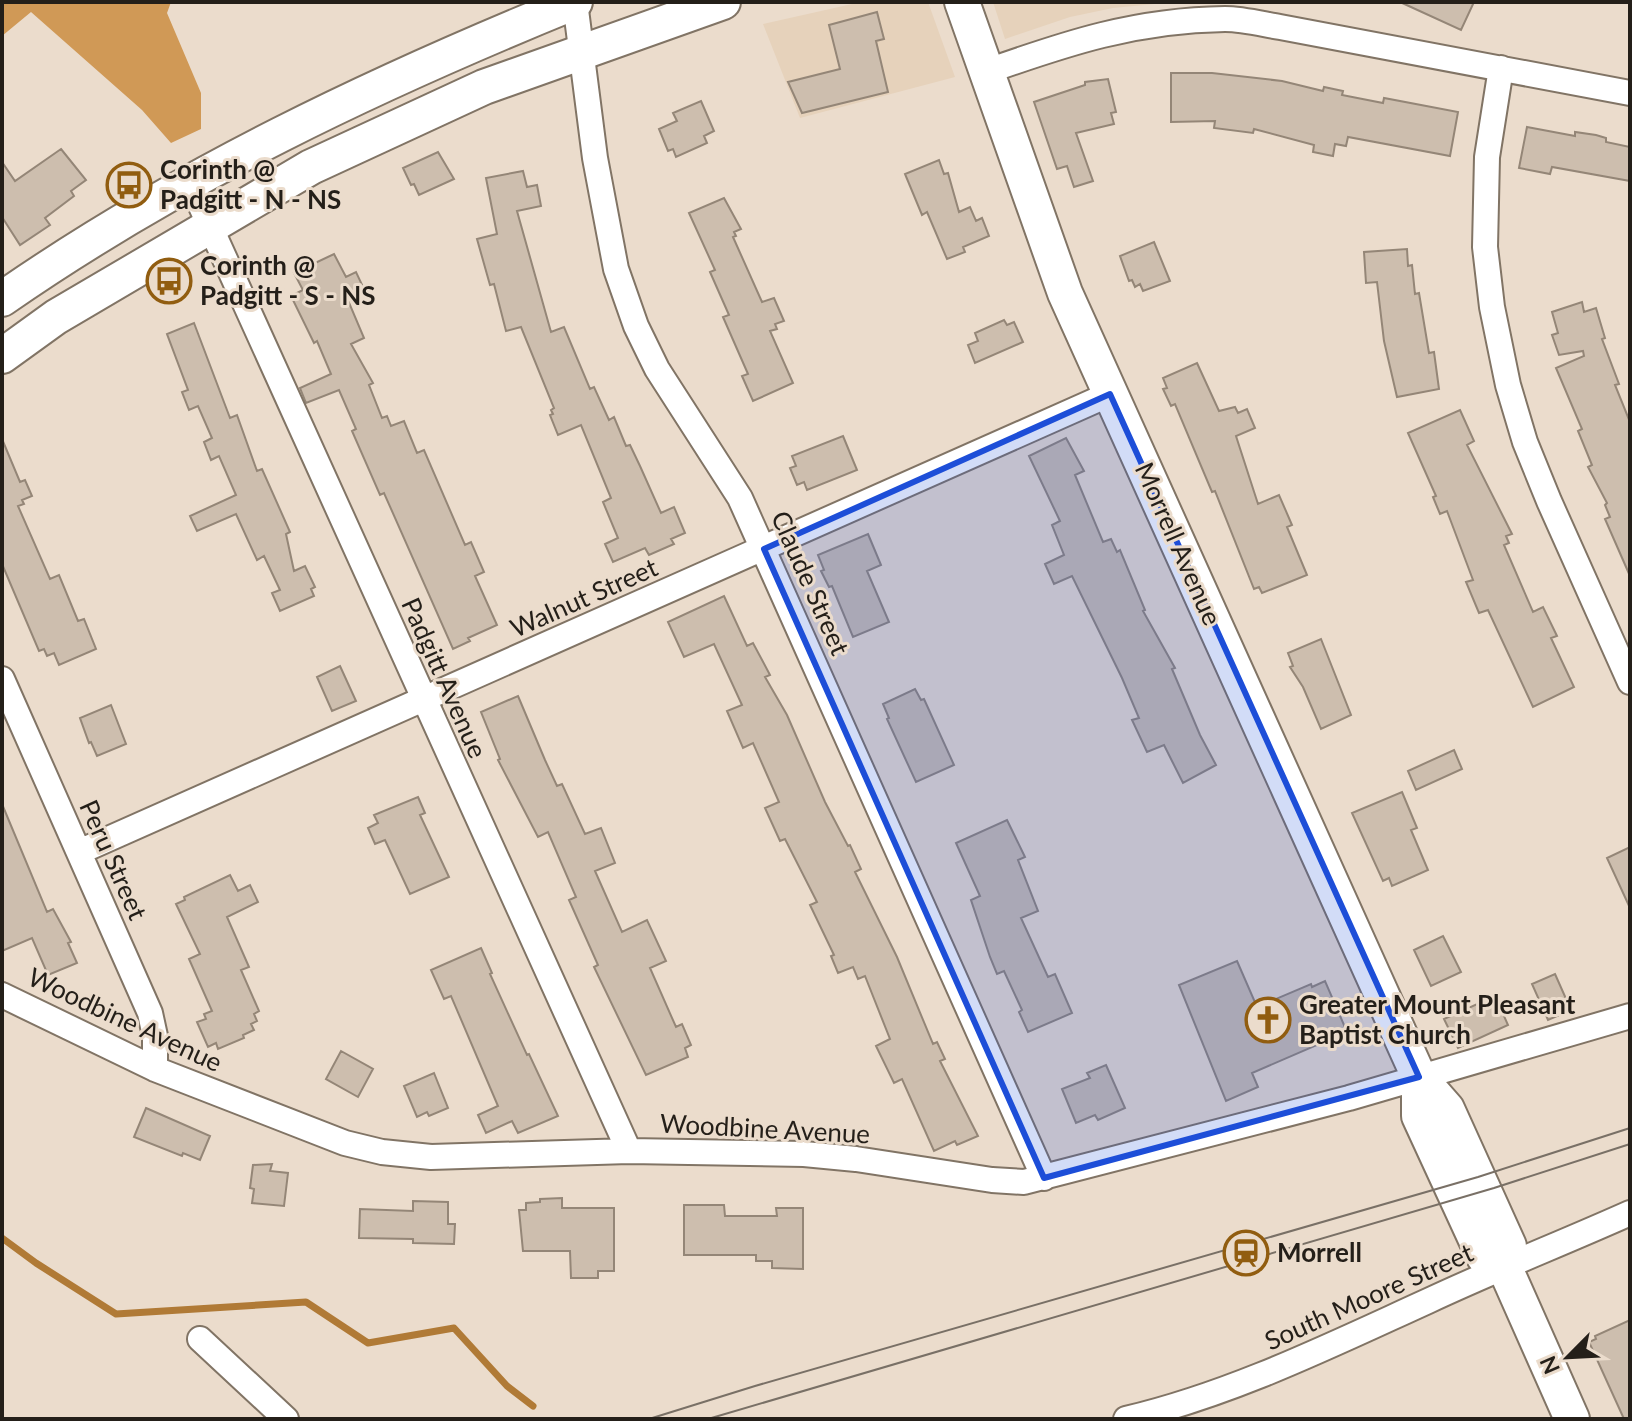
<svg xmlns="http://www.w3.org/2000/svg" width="1632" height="1421" font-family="Lato,sans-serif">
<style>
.built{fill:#e6d2bb}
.forest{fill:#d09956}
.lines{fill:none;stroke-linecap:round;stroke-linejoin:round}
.stream{stroke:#b07a36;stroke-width:7}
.building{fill:#cdbeae;stroke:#948677;stroke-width:2}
.street-casing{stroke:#817465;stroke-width:28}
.secondary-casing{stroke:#817465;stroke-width:38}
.street{stroke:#fff;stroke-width:24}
.secondary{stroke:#fff;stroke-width:34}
.tram{stroke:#797066;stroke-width:2}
.marked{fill:#1d4ed8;fill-opacity:0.2;stroke:#1d4ed8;stroke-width:6;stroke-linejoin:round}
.labels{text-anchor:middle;stroke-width:6;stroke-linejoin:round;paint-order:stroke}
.poi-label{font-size:26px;font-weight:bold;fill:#241f19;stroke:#ebdccc;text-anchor:start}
.street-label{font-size:26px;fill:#241f19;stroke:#ebdccc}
</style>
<rect width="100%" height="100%" fill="#ebdccc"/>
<path class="built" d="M861,2H928L955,77L800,118L763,24Z
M993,2H1175L1113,8L1070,17L1005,39Z"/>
<path class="forest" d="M2,2H171L167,13L201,93V129L171,143L142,110L31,12L2,36Z"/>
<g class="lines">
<path class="stream" d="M2,1238L36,1263L116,1314L306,1302L368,1343L454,1328L507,1386L533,1406"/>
</g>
<path class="building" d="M1400,2H1474L1461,30Z
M877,12L884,39L876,41L888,92L802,113L788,82L840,69L829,25Z
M1171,73H1212L1282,81L1323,91L1324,87L1343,91L1342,95L1383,103L1384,98L1458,112L1450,156L1348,137L1346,146L1335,144L1333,156L1313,152L1314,145L1254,129L1253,133L1214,128L1215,121L1171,122Z
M1108,79L1116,112L1111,113L1114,124L1076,133L1093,181L1074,187L1067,166L1057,169L1034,102L1085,85V82Z
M701,101L714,131L704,136L707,143L676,157L673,149L668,151L659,129L677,121L673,113Z
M1527,127L1575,136V132L1596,135L1606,138V142L1630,147V181L1552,167L1550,174L1519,168Z
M61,149L86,180L71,191L74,196L45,218L50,225L20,245L2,217V162L15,181Z
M438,152L454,179L419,195L414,184L411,185L403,168Z
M939,160L944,174L948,173L959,212L970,207L976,221L982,218L989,236L963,247L965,252L947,259L927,212L922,215L905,174Z
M523,171L527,187L537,185L541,206L517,211L551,332L564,327L590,389L594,387L609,420L614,417L626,446L630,445L640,466L661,513L674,507L685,533L671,539L674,544L649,555L645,548L613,562L605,544L618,538L603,502L611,498L581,425L558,435L550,415L553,414L551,410L554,408L521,327L506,331L494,284L490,285L477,239L497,234L486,178Z
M724,198L741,229L734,232L736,236L733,237L762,302L774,298L784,321L775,324L777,329L770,331L793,383L753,401L742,376L748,374L723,317L729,315L710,272L715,270L689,213Z
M1154,242L1170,281L1143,291L1140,284L1135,287L1132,280L1129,281L1120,256Z
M1407,249L1408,266L1412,265L1415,294L1419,293L1429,353L1434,352L1439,389L1397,397L1384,341L1377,282L1366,283L1364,252Z
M334,254L346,277L356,272L364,289L347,298L364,338L351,344L373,383L369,385L382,418L387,416L391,426L404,421L417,453L424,450L465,545L471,542L484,572L475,576L497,625L468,638L470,641L453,649L384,493L380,495L352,431L356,429L339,390L306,403L300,388L331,374L317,341L314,343L291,296L303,290L294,273Z
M1582,302L1584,312L1596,308L1605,338L1602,339L1619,384L1615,385L1630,422V576L1605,519L1610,517L1605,505L1607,503L1588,467L1592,465L1578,431L1582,429L1556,368L1584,356L1583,351L1559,355L1552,335L1558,333L1552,312Z
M1004,320L1007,325L1014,322L1023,342L975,363L968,345L978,341L975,333Z
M194,323L230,418L237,415L257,471L262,469L290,532L286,534L294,571L305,566L315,587L311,589L314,596L280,611L272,593L280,590L264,556L257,560L236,514L197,531L190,516L236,495L219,456L211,460L204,442L212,438L198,406L189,410L182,392L188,390L167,334Z
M1197,363L1219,411L1235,407L1238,413L1247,409L1255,428L1236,436L1258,504L1279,495L1292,525L1287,527L1307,575L1262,593L1259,587L1254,589L1215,491L1212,492L1175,404L1171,406L1163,389L1167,388L1163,378Z
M1460,410L1474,441L1467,445L1512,534L1506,536L1509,543L1504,545L1533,612L1543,607L1557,636L1551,638L1574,687L1533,707L1488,610L1479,613L1466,582L1473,580L1447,511L1440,514L1433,497L1436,496L1408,433Z
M843,436L857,470L807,490L804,482L797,485L790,468L796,466L792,456Z
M1066,438L1084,471L1075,475L1103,542L1111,539L1117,552L1120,550L1145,610L1143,611L1175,668L1172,669L1200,735L1216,765L1183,783L1164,745L1147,752L1132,720L1139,718L1122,678L1072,576L1054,584L1045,564L1064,555L1052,525L1060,521L1029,456Z
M2,439L20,482L25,480L32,496L22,500L24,504L18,506L50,579L59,575L78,621L84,619L96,649L59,665L54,653L47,656L44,649L39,651L2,564Z
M868,534L881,565L867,571L889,622L853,637L832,586L829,587L821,571L824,570L818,555Z
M724,596L747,646L753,643L770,675L765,677L787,715L825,802L848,846L850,845L861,869L855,872L897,957L933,1044L937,1042L945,1059L940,1061L978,1136L957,1145L955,1141L934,1151L902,1079L894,1083L876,1046L890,1039L865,976L858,979L853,967L838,973L831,956L834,955L810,905L817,902L785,839L780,841L765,808L779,802L753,743L743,748L727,711L742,705L714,644L684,657L668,622Z
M1321,639L1351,715L1321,729L1303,687L1290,667L1293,666L1288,653Z
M340,666L356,701L332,711L317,677Z
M915,689L921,700L924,699L954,765L916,782L887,719L889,718L883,704Z
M518,696L545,760L557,786L562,784L585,834L601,828L615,863L595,871L622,932L647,920L666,961L650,968L676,1027L682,1024L691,1045L685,1048L688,1057L646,1075L594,967L598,965L569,900L576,897L548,832L538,837L498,760L500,759L481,712Z
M111,705L126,744L97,756L91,742L89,743L80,718Z
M1454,750L1462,769L1416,790L1408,771Z
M1402,792L1417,828L1411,830L1428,870L1392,886L1389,878L1383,881L1352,813Z
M418,797L425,813L420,815L449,877L410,894L385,840L375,844L368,828L378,823L374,815Z
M2,804L47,912L53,909L71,942L68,943L77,963L48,975L32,938L2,951Z
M1007,820L1025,857L1018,860L1038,911L1021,918L1048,977L1055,974L1072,1013L1028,1032L1019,1012L1022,1010L1004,971L997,974L990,957L971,900L980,896L956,843Z
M1630,847V908L1607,858Z
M230,875L238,891L250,885L258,902L227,917L249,967L241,970L259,1011L254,1014L257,1021L251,1024L254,1030L243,1035L244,1038L218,1049L216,1043L208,1047L197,1022L206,1019L204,1014L212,1011L189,959L200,954L176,904L185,900L184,897Z
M1443,936L1461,972L1431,986L1414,950Z
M481,948L492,973L490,974L527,1055L529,1054L558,1116L518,1133L512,1121L486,1133L478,1115L498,1106L451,996L444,999L431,970Z
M1237,961L1257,1007L1311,984L1312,987L1325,981L1347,1032L1252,1073L1258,1087L1226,1101L1179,985Z
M1555,974L1571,1010L1548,1020L1532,984Z
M1495,996L1508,1025L1458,1048L1444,1019Z
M341,1051L373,1069L358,1097L326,1079Z
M1106,1065L1125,1108L1098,1120L1095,1115L1076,1123L1062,1089L1090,1078L1087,1073Z
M434,1073L448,1108L429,1116L427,1112L417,1117L404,1086Z
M146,1108L210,1136L200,1160L183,1153L182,1156L134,1137Z
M272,1164L270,1171L288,1173L284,1206L252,1203L254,1189L250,1188L253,1165Z
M562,1198V1208H614V1271H598V1278H571L570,1251H523L519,1210H526V1203L540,1202V1199Z
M413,1201L448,1202V1224H455L454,1244L413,1243V1239L359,1238L360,1209L413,1211Z
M684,1205H724L725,1216H777L776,1208H803V1269L772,1268V1261H756V1255H684Z
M1630,1320V1419H1624L1589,1342L1596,1339L1595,1336Z"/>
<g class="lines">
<g class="street-casing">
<path id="street" d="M575,2L595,158L616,269L636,326L657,369L740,498L1044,1178
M1501,68L1487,157L1485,247L1492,307L1508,385L1525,442L1549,501L1630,682
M985,72C1067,43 1136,20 1225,19C1243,19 1262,24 1280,27L1630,93
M190,182L629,1151
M2,679L150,1013L155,1036V1069
M79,852L1110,394
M2,995L155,1069L345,1143L382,1152L431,1157L629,1151L804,1154L856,1159L992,1180L1024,1182L1349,1098L1630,1016
M200,1339L286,1419
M1126,1419C1232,1394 1329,1346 1428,1301C1494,1270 1563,1243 1630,1213"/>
</g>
<g class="secondary-casing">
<path id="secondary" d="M962,2L1065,293L1419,1077L1447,1109L1509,1246L1505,1268L1572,1419
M2,299C179,176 376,83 575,2
M2,356L56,317L311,167L484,87L723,2
M1419,1077V1116L1484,1257L1505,1268"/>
</g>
<use href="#street" class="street"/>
<use href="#secondary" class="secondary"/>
<path class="tram" d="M649,1419L755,1386L1478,1177L1630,1128
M708,1419L1494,1188L1630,1144"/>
</g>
<path class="marked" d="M1110,394L1419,1077L1044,1178L764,549Z"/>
<defs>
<g id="bus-ring" transform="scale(2.3)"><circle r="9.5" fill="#ebdccc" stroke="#915d10" stroke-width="1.5"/><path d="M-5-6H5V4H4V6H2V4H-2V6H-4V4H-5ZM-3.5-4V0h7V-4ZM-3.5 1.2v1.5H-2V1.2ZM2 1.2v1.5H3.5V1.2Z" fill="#915d10"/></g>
<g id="church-ring" transform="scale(2.3)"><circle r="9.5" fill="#ebdccc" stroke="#915d10" stroke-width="1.5"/><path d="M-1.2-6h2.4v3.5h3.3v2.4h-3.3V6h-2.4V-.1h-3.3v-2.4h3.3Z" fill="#915d10"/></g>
<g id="station-ring" transform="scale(2.3)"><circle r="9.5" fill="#ebdccc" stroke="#915d10" stroke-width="1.5"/><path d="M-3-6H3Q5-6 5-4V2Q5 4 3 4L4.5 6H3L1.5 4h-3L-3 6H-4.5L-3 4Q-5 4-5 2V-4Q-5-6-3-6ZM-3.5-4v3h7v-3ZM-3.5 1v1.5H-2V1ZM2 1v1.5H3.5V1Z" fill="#915d10"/></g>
</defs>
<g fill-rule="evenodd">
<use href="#bus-ring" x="129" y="185"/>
<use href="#bus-ring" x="169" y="281"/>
<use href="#church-ring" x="1268" y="1020"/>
<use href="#station-ring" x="1246" y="1253"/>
</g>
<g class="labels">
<g class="poi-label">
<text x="160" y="179">Corinth @<tspan x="160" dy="30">Padgitt - N - NS</tspan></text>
<text x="200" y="275">Corinth @<tspan x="200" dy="30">Padgitt - S - NS</tspan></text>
<text x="1299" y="1014">Greater Mount Pleasant<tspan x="1299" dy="30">Baptist Church</tspan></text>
<text x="1277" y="1262">Morrell</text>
</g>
<g class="street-label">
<text transform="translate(1178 544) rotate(66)" y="9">Morrell Avenue</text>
<text transform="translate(810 583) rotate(66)" y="9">Claude Street</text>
<text transform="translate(584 598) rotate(-24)" y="9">Walnut Street</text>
<text transform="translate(444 678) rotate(66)" y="9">Padgitt Avenue</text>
<text transform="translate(113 860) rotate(66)" y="9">Peru Street</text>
<text transform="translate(125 1020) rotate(25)" y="9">Woodbine Avenue</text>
<text transform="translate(765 1129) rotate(3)" y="9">Woodbine Avenue</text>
<text transform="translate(1369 1297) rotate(-24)" y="9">South Moore Street</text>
</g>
</g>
<rect width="1632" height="1421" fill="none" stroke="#241f19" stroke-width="8"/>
<g transform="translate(1568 1357) rotate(246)" stroke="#ebdccc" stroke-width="6" paint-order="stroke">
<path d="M0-6L14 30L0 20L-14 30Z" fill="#241f19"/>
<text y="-12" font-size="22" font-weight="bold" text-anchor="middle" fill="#241f19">N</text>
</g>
</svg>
